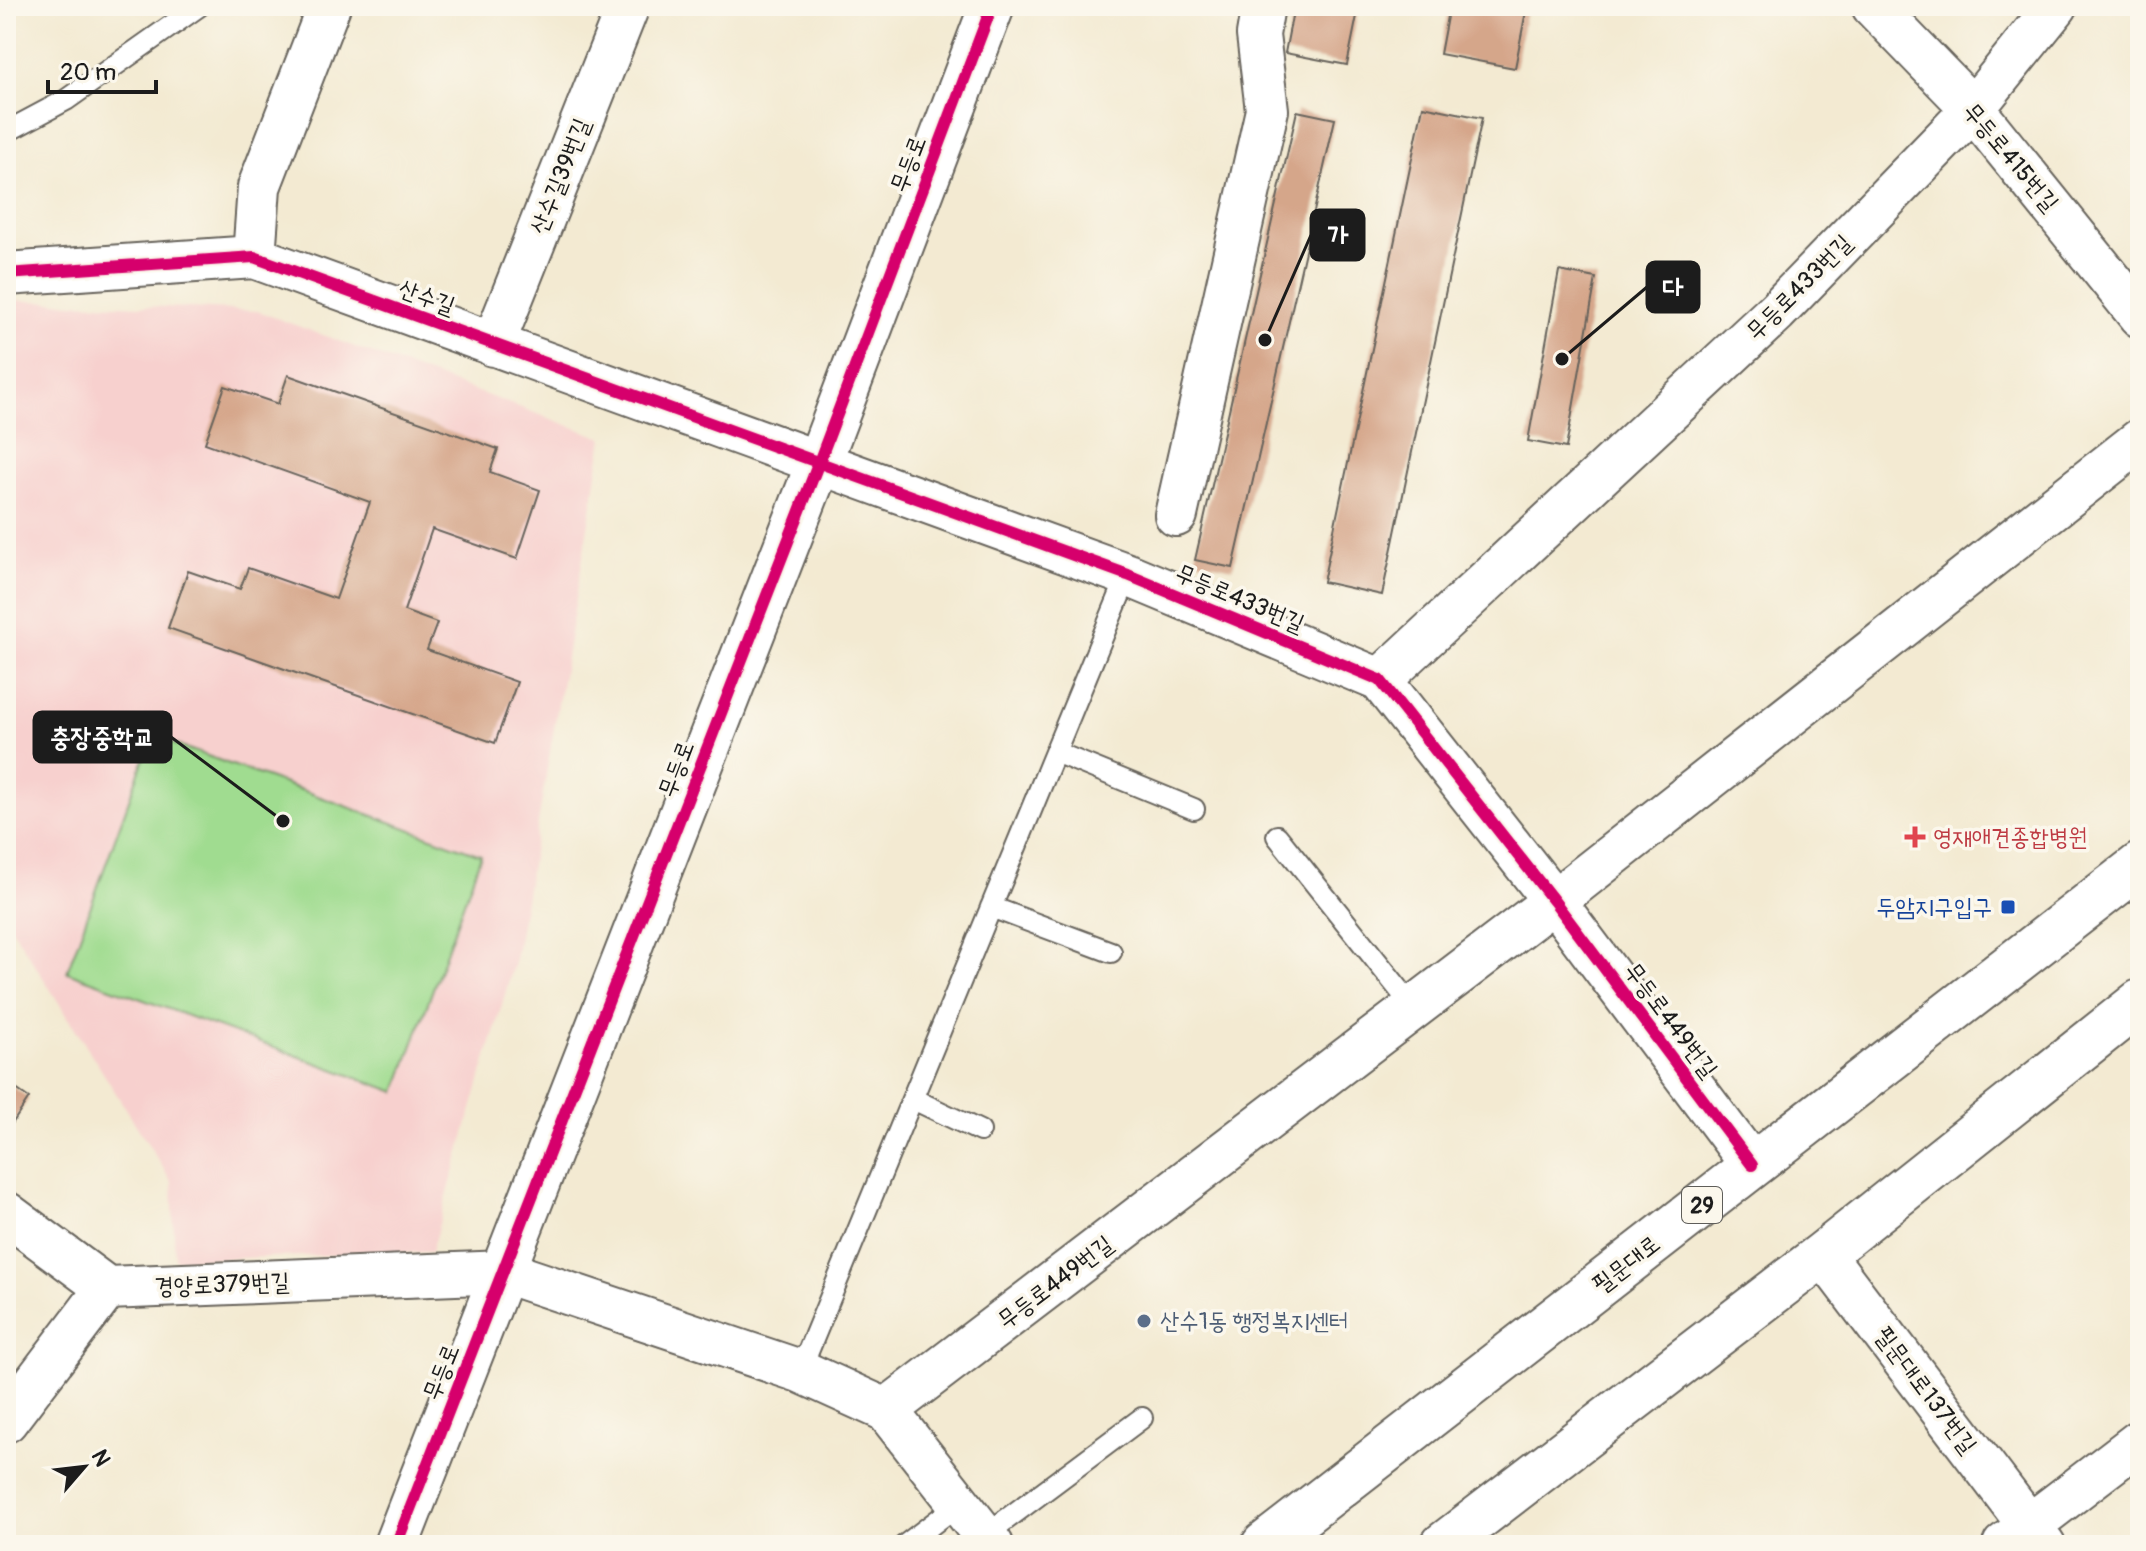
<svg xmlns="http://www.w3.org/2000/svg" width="2146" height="1551" font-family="Pangolin,'Poor Story',sans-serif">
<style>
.built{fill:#f7d0ce}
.green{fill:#a0dc90;stroke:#5e7c56;stroke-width:2}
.building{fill:#d5a68a}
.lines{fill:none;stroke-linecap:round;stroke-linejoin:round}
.lane-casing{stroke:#67645c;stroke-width:24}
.street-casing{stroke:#67645c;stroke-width:46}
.secondary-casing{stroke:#67645c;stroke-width:48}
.primary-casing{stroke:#67645c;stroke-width:48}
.lane{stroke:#fff;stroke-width:20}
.street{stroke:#fff;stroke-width:42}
.secondary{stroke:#fff;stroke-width:44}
.primary{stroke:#fff;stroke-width:44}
.cycleway-casing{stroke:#fbf7ec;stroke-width:17}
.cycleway{stroke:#d6006c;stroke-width:12}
.health-dot{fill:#e0444e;stroke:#fbf7ec;stroke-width:3}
.transit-dot{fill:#1a4fb4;stroke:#fbf7ec;stroke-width:3}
.service-dot{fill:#5c6f8a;stroke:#fbf7ec;stroke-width:3}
.labels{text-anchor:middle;stroke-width:7;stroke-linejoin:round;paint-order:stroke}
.shield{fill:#fbf7ec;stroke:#5f5e5a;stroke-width:2}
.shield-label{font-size:22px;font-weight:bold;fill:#1c1c1c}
.street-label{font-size:24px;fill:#1c1c1c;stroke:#fbf7ec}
.health-label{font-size:24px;fill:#be3a42;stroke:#fbf7ec;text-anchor:start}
.transit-label{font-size:24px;fill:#164399;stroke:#fbf7ec;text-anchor:end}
.service-label{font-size:24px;fill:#4e5e75;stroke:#fbf7ec;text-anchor:start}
.leader{fill:none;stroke:#1c1c1c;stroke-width:3}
.callout-dot{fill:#1c1c1c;stroke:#fbf7ec;stroke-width:3}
.callout{fill:#1c1c1c;stroke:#1c1c1c;stroke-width:3}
.callout-label{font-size:26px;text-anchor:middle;font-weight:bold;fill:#fff}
</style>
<rect width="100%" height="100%" fill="#fbf7ec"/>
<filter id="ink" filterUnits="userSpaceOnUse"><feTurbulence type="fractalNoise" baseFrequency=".0125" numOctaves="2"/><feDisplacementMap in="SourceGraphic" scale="16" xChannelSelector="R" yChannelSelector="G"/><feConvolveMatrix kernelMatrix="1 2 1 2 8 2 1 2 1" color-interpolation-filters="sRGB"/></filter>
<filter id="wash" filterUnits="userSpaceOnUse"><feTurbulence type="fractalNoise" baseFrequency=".006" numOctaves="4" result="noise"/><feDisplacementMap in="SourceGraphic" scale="32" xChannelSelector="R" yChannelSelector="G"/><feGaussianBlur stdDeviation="1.8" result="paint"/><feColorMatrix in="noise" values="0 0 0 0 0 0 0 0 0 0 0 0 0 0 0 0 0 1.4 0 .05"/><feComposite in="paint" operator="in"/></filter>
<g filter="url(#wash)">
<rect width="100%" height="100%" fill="#f3ead2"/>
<path class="built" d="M6,300L257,311L603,438L515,959L431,1252L175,1260L172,1182L6,919Z"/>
<path class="green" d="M152,736L481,855L396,1092L67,972Z"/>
<g id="blocks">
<path class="building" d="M1294,6H1359L1347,65L1285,53Z
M1449,6H1527L1515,68L1440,54Z
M1423,106L1482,118L1382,595L1323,582Z
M1297,111L1335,119L1233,568L1195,560Z
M1559,271L1596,278L1566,448L1528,441Z
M288,375L498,449L490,472L540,490L517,559L432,529L404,611L437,623L427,650L517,682L495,743L168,628L188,571L240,589L248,568L336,599L370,502L205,443L225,386L278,404Z
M6,1082L29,1098L8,1130L6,1128Z"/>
</g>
</g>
<g filter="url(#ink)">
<use href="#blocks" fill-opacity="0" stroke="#67645c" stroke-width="2"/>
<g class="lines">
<g class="lane-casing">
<path id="lane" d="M6,132L66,100L199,6
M1055,752L1194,809
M1277,836L1414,1008
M991,907L1111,952
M913,1099L980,1131
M800,1371L1128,575
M984,1536L1142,1418
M905,1545L959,1504"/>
</g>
<g class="street-casing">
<path id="street" d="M1873,6L1973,109L2140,316
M254,257L259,187L329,6
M6,274L254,257L1128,575L1380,680L1554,901L1752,1165
M493,345L628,6
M1176,515L1267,110L1258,35L1263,6
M1380,680L1776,312L1973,109L2056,6
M6,1213L107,1288
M1823,1254L2044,1545
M107,1288L505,1272L800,1371L886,1410L992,1545
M886,1410L1554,901L2140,440
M6,1421L107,1288
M2004,1545L2140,1441"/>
</g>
<g class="secondary-casing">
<path id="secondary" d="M396,1545L819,462L992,6"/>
</g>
<g class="primary-casing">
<path id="primary" d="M1264,1545L2140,865
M1443,1545L1823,1254L2140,1002"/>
</g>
<use href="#lane" class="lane"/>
<use href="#street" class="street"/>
<use href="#secondary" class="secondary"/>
<use href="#primary" class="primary"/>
<g class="cycleway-casing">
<path id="cycleway" d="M6,274L254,257L1128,575L1380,680L1554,901L1752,1165
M396,1545L819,462L992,6"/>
</g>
<use href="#cycleway" class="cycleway"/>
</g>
</g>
<path class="health-dot" d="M1911 825h8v8h8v8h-8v8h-8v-8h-8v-8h8z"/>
<rect class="transit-dot" x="2000" y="899" width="16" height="16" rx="4"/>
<circle class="service-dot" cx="1144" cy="1321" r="8"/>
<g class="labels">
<rect class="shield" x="1682" y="1187" width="40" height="36" rx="6"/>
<g class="shield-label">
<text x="1702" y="1213">29</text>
</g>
<g class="street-label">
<text transform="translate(2011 157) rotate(50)" y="8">무등로415번길</text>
<text transform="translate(908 164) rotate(-69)" y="8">무등로</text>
<text transform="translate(560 176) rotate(-68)" y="8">산수길39번길</text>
<text transform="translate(1799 287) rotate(-45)" y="8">무등로433번길</text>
<text transform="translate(427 297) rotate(20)" y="8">산수길</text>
<text transform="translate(1240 598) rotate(23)" y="8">무등로433번길</text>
<text transform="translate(676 769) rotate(-69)" y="8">무등로</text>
<text transform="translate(1671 1020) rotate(53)" y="8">무등로449번길</text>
<text transform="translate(1626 1264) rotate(-38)" y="8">필문대로</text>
<text transform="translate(1055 1282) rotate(-37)" y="8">무등로449번길</text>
<text transform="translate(222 1284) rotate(-2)" y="8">경양로379번길</text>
<text transform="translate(441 1372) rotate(-68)" y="8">무등로</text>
<text transform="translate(1926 1390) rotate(53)" y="8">필문대로137번길</text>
</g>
<g class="health-label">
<text x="1933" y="845">영재애견종합병원</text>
</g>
<g class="transit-label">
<text x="1992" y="915">두암지구입구</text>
</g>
<g class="service-label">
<text x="1160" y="1329">산수1동 행정복지센터</text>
</g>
</g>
<path class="leader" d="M1265 340L1311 235M1562 359L1647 287M283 821L171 737"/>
<g class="callout-dot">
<circle cx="1265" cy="340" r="8"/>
<circle cx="1562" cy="359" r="8"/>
<circle cx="283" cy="821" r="8"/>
</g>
<g class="callout">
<rect x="1311" y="210" width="53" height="50" rx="8"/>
<rect x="1647" y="262" width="52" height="50" rx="8"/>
<rect x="34" y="712" width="137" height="50" rx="8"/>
</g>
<g class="callout-label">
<text x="1338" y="244">가</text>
<text x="1673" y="296">다</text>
<text x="102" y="746">충장중학교</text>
</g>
<rect width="2146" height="1551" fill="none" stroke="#fbf7ec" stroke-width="32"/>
<g transform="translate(84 1467) rotate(62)" stroke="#fbf7ec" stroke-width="6" paint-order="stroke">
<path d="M0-6L14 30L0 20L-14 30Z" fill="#1c1c1c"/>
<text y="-12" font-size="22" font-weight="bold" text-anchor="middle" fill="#1c1c1c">N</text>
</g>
<path d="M48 80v12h108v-12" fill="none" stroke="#1c1c1c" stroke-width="4"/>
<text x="60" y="80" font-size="24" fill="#1c1c1c" stroke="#fbf7ec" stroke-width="6" paint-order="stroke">20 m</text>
</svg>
